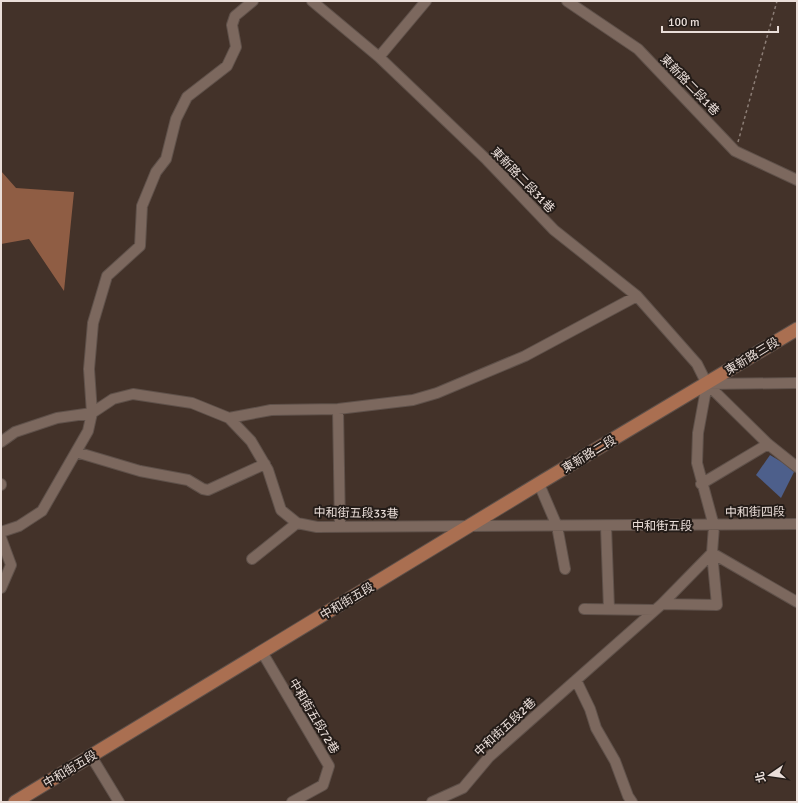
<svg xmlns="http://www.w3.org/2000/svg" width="798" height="803" font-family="Signika,'Noto Sans TC',sans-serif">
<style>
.forest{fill:#8f5d44}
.building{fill:#4d5f8b}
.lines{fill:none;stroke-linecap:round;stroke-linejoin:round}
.minor-casing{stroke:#5f514a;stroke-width:12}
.major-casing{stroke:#5f514a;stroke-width:15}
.path{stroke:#8c7e76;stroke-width:1.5;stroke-dasharray:3 3;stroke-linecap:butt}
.minor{stroke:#7c685e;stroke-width:10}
.major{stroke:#aa6f51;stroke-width:13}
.labels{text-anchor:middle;stroke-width:4;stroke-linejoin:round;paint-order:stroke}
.street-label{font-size:12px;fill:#eaded9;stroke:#241c18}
</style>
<rect width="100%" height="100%" fill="#433229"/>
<path class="forest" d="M1,171L16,188L74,192L64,291L29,239L1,244Z"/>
<path class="building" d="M770,455L795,470L781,498L756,475Z"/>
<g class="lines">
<g class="minor-casing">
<path id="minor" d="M312,1L379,57L487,160L554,230L637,296L697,364L707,384L768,444L797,467
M567,1L638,49L735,151L797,180
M379,57L426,1
M707,384L698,433L697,463L714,526L712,553L797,602
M707,384L797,383
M338,409L340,527
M229,418L271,410L338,409L413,400L437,393L525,356L637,296
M1,442L15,432L57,418L92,413L113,399L133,394L192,403L229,418L251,441L268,470L281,510L297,523L317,527L797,524
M76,452L140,471L188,480L203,489L208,490L265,464
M1,484V485
M539,484L557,526L565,569
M701,484L768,444
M606,526L609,609
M1,532L19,526L42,511L88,431L92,413L89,369L93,323L107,276L140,246L142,206L156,172L166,159L176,119L187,97L227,66L236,47L232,25L235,16L253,1
M1,538L11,565L1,588
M252,559L297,523
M662,604L717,605L712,553
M584,609L655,610
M262,652L329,766L323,785L292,802
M576,680L590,709L596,728L615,761L628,796L632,802
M91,756L119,802
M432,802L463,788L489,757L662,604L712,553"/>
</g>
<g class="major-casing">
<path id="major" d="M15,802L543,481L797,329"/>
</g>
<path class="path" d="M738,142L777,1"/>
<use href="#minor" class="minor"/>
<use href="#major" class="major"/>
</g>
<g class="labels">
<g class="street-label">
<text transform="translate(690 85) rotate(46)" y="4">東新路二段1巷</text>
<text transform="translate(523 180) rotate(46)" y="4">東新路二段31巷</text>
<text transform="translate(752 356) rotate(-31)" y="4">東新路三段</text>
<text transform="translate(589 454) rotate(-31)" y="4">東新路二段</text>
<text transform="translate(755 512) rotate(-1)" y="4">中和街四段</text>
<text transform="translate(356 513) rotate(1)" y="4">中和街五段33巷</text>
<text x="662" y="530">中和街五段</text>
<text transform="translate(347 601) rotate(-31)" y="4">中和街五段</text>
<text transform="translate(314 716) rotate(59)" y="4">中和街五段72巷</text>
<text transform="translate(505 727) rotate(-43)" y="4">中和街五段2巷</text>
<text transform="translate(70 769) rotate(-31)" y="4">中和街五段</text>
</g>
</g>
<rect width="798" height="803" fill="none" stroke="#eaded9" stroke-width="4"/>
<g transform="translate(770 775) rotate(257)" stroke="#241c18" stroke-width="3" paint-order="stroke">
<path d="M0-3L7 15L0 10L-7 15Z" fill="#eaded9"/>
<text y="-6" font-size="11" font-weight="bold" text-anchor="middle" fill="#eaded9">北</text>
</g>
<path d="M662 26v6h116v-6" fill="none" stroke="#eaded9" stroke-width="2"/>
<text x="668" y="26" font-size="12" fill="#eaded9" stroke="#241c18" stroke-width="3" paint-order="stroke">100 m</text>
</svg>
